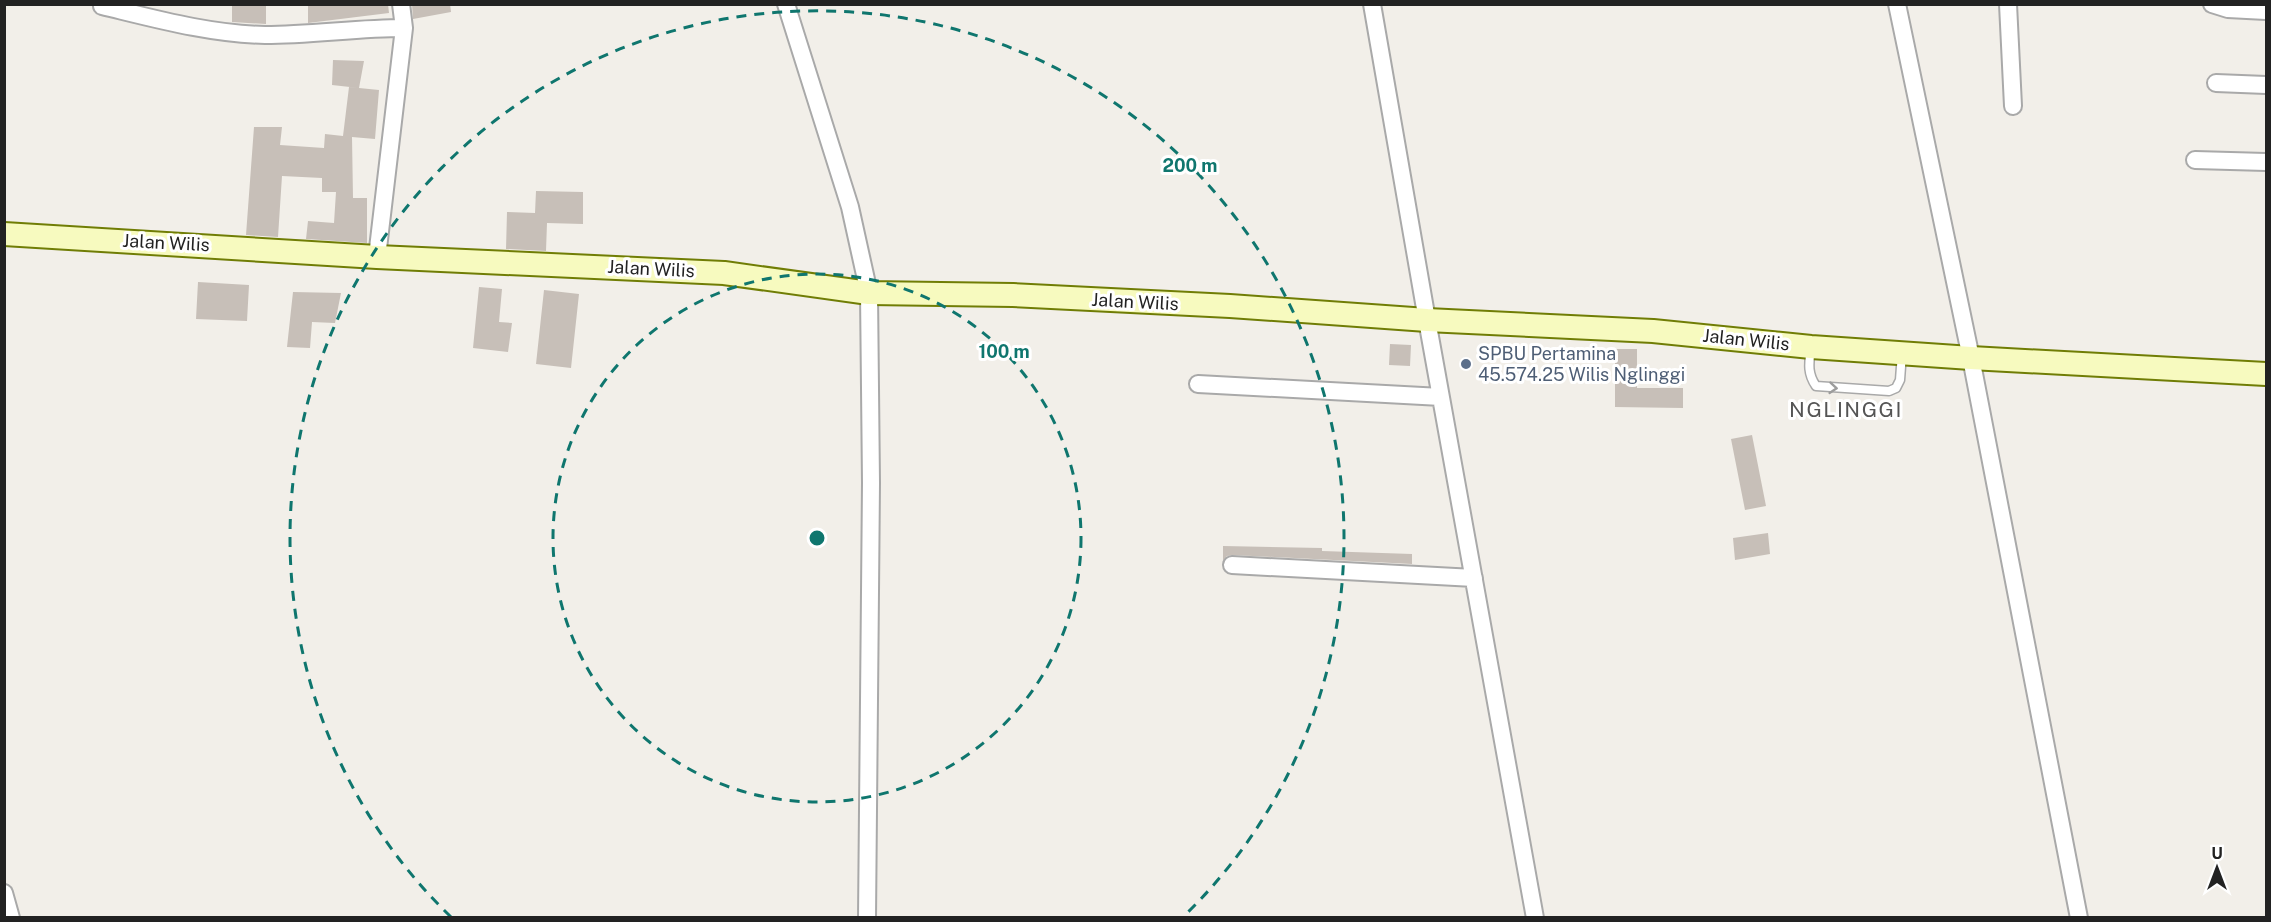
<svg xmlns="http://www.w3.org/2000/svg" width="2271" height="922" font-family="'Public Sans',sans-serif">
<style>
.building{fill:#c7bfb8}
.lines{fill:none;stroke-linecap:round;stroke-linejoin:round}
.service-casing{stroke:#a9a9a9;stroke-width:11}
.minor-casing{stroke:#a9a9a9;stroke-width:20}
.secondary-casing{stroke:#707d05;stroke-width:26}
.service{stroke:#fff;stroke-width:8}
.minor{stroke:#fff;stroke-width:16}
.secondary{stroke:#f7fabf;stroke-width:22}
.oneway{stroke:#9c9c9c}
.ring{fill:none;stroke:#0f766e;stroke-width:3;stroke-dasharray:10 8}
.service-dot{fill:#5c6f8a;stroke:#fff;stroke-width:2}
.labels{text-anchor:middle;stroke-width:6;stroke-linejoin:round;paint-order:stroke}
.street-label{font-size:18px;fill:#222;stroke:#fff}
.service-label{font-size:18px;fill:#4e5e75;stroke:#fff;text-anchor:start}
.quarter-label{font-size:21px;letter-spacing:1.5px;fill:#555;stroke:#fff}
.centre{fill:#0f766e;stroke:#fff;stroke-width:3}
.ring-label{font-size:18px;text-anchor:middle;font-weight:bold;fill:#0f766e;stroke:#fff;stroke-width:6;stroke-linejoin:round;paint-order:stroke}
</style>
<rect width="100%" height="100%" fill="#f2efe9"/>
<path class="building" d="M232,4H266V24L232,22Z
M308,4H388L389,13L308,23Z
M412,4H450L451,12L413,19Z
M333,60L364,61L359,88L332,85Z
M349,87L379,90L375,139L352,137L353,198H367V243L306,239L308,221L334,223L336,192H322V178L282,176L278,237L246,235L254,127H282L280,145L324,148L325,134L343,136Z
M536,191L583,192V224L547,223L546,251L506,249L507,212L535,213Z
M198,282L249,285L247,321L196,319Z
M479,287L502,289L499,322L512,323L508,352L473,348Z
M544,290L579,294L571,368L536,364Z
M293,292L341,293L335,323L312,322L310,348L287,347Z
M1390,344L1411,345L1410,366L1389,365Z
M1615,349H1637V388H1683V408L1615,407Z
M1752,435L1766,506L1745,510L1731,439Z
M1768,533L1770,554L1735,560L1733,538Z
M1223,546L1322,548V551L1412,554V564L1233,555L1227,556L1223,561Z"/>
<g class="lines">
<g class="service-casing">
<path id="service" d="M1811,347C1809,363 1807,373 1816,386L1889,391L1896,388L1900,380L1902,353"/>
</g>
<g class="minor-casing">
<path id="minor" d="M786,4L850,207L869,293L871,483L867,918
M1372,4L1427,320L1535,918
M1897,4L1971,358L2079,918
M2008,4L2013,106
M2212,4L2228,9L2266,11
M102,6C156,19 210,34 265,35C312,35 357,28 404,28
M2216,83L2266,85
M2195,160L2266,162
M377,257L404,28L401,4
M1198,384L1441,397
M1232,565L1474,578
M4,893L11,918"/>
</g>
<g class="secondary-casing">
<path id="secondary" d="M4,234L377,257L724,273L869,293L1013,295L1230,306L1427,320L1653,331L1811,347L1971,358L2266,374"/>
</g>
<use href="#service" class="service"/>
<use href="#minor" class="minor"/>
<use href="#secondary" class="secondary"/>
</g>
<defs><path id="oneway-chevron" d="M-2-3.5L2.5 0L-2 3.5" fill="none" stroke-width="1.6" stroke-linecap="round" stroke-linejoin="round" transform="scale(1.5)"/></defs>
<use class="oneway" href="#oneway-chevron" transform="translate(1833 388) rotate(5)"/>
<g class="ring">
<circle cx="817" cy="538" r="264"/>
<path d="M451 917A527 527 0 1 1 1183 917"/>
</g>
<circle class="service-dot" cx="1466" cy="364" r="6"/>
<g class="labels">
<g class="street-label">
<text transform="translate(166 243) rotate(3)" y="6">Jalan Wilis</text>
<text transform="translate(651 269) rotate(3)" y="6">Jalan Wilis</text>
<text transform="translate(1135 302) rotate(3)" y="6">Jalan Wilis</text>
<text transform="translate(1746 340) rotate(6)" y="6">Jalan Wilis</text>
</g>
<g class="service-label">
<text x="1478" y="360">SPBU Pertamina<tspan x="1478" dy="21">45.574.25 Wilis Nglinggi</tspan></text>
</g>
<g class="quarter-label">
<text x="1846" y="417">NGLINGGI</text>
</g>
</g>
<circle cx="817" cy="538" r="9" class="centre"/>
<g class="ring-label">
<text x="1190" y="172">200 m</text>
<text x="1004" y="358">100 m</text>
</g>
<rect width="2271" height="922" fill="none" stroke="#222222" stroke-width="12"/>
<g transform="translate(2217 868)" stroke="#ffffff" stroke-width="4.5" paint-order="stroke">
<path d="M0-4.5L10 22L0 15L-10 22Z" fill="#222222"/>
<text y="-9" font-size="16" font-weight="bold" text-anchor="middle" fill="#222222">U</text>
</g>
</svg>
